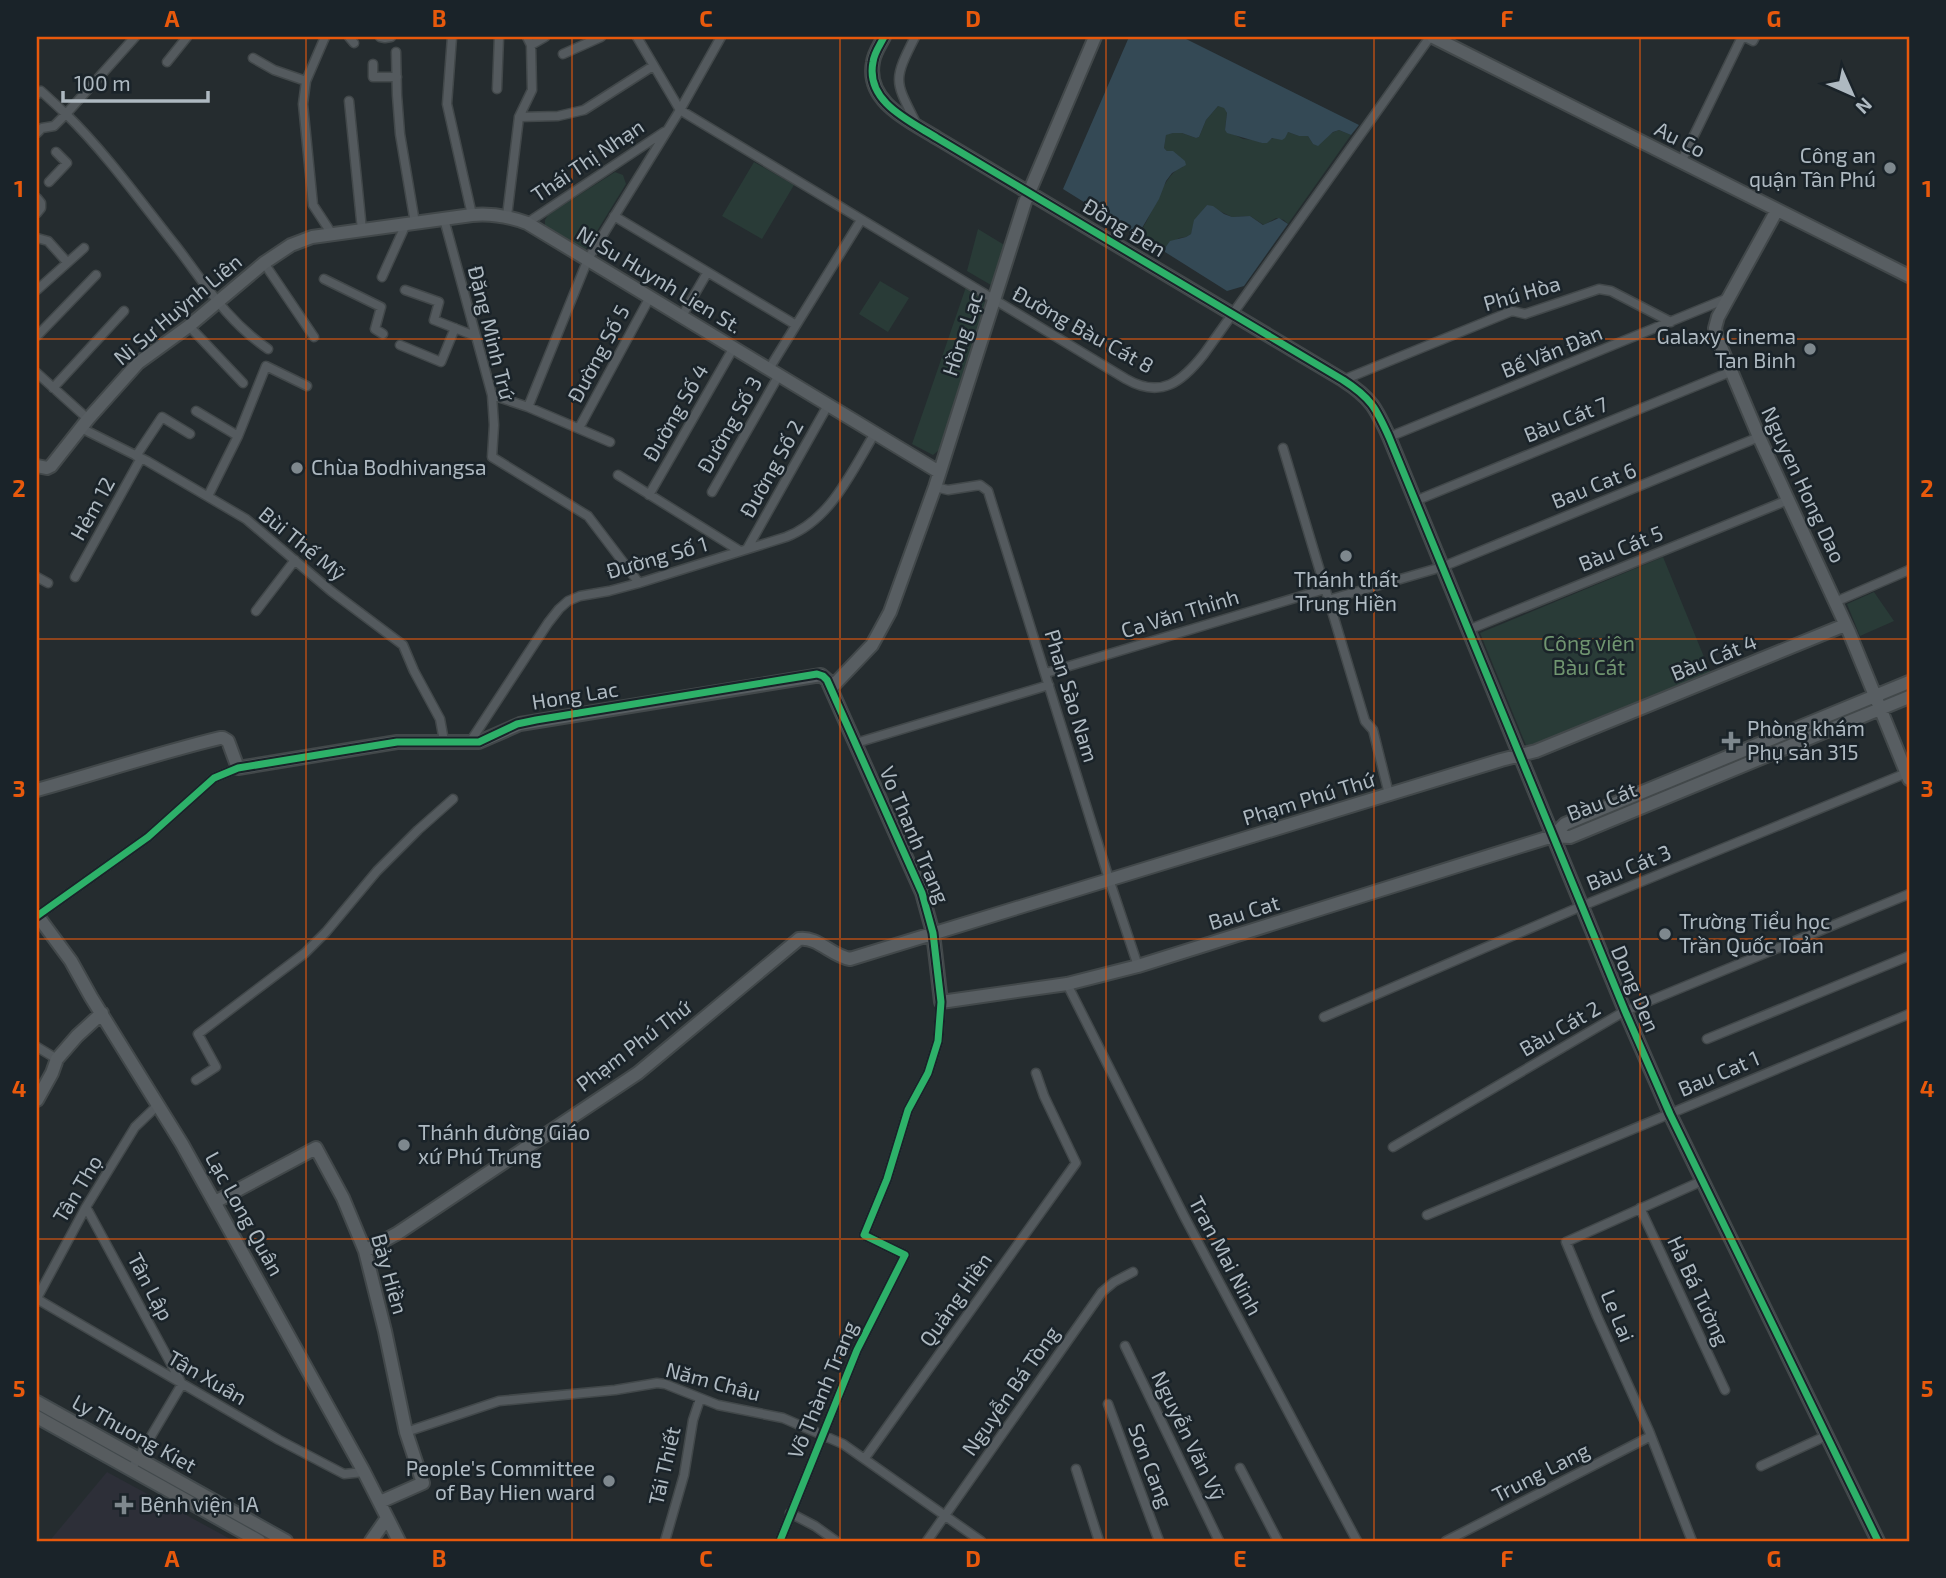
<svg xmlns="http://www.w3.org/2000/svg" width="1946" height="1578" font-family="'Exo 2',sans-serif">
<style>
.medical{fill:#2d2f38}
.green{fill:#293b37}
.water{fill:#344955}
.lines{fill:none;stroke-linecap:round;stroke-linejoin:round}
.street-casing{stroke:#42484a;stroke-width:11}
.secondary-casing{stroke:#42484a;stroke-width:16}
.primary-casing{stroke:#42494c;stroke-width:16}
.street{stroke:#545a5e;stroke-width:8}
.secondary{stroke:#585e62;stroke-width:12}
.primary{stroke:#575c5f;stroke-width:12}
.cycleway-casing{stroke:#1a2329;stroke-width:11}
.cycleway{stroke:#2db169;stroke-width:7}
.grid{fill:none;stroke:#e8590c;stroke-width:2;stroke-opacity:0.55}
.poi-dot{fill:#7e888e;stroke:#1a2329;stroke-width:2.5}
.labels{text-anchor:middle;stroke-width:5;stroke-linejoin:round;paint-order:stroke}
.street-label{font-size:21px;fill:#aeb9c1;stroke:#1a2329}
.poi-label{font-size:21px;fill:#aeb9c1;stroke:#1a2329;text-anchor:start}
.park-label{font-size:21px;fill:#709570;stroke:#1a2329}
.neatline{fill:none;stroke:#e8590c;stroke-width:2.5}
.grid-label{font-size:23px;text-anchor:middle;font-weight:bold;fill:#e8590c}
</style>
<rect width="100%" height="100%" fill="#252c2f"/>
<path class="medical" d="M107,1472L234,1541H52V1538Z"/>
<path class="green" d="M1218,106L1224,107L1227,113L1225,130L1243,139L1256,140L1262,143L1288,132L1299,136H1308L1313,144C1323,140 1331,132 1339,130L1351,135L1288,224L1284,220L1276,218L1264,225L1250,216L1232,217L1207,205L1195,220L1191,234L1186,237L1179,238L1165,248V252L1140,237L1139,233C1153,217 1163,172 1183,167L1164,148L1166,134L1173,133H1182L1196,138L1199,137L1206,120Z
M754,162L794,185L762,239L722,216Z
M615,172L623,175L626,184L586,249H581L545,228V220L548,215Z
M978,229L1006,246L995,278L991,285L967,271Z
M880,281L909,298L888,332L859,314Z
M966,287L989,305L939,450L933,455L912,444Z
M1663,557L1711,674L1528,750L1480,633Z
M1874,592L1894,621L1860,636L1847,604Z"/>
<path class="water" d="M1129,37H1182L1359,125L1351,135L1339,130L1333,132L1318,146L1313,144L1308,136H1299L1288,132L1285,138L1282,140L1272,138L1267,143H1262L1227,133L1225,130L1227,113L1224,108L1218,106L1206,120L1199,137L1196,138L1182,133H1173L1166,135L1164,148L1167,151H1173L1185,161L1186,165L1172,173L1166,181L1159,199L1139,233L1140,237L1063,189Z
M1207,205L1213,206L1224,214L1232,217L1250,216L1263,225L1279,218L1288,224L1244,286L1227,291L1165,252V248L1170,241L1186,237L1191,234L1194,220Z"/>
<g class="lines">
<g class="street-casing">
<path id="street" d="M135,37L66,114C106,153 141,202 176,246C206,285 226,320 268,349
M325,37L306,81L303,104L313,205L332,234
M349,37L354,43
M380,37L385,38L391,37
M452,37L447,104L472,215
M637,37L680,110L1126,379C1161,399 1182,382 1204,354L1430,37
M915,37C892,82 895,81 917,125
M1745,37L1753,41L1755,37
M531,45L545,37
M396,52L397,95L400,134L415,223
M563,54L601,37
M253,58L274,70L306,81
M167,62L187,37
M373,64V77H397
M497,89L499,37
M37,94L41,91L66,114L54,126L42,128L37,133
M349,101L362,230
M519,117L558,116L584,110L653,66
M1681,162L1742,37
M49,182L67,163L56,152
M37,198L41,203V208L37,213
M507,216L519,117L532,90L531,45L527,37
M614,216L796,325
M444,219L492,395L494,425L492,457L588,516L639,583
M527,223L664,132
M37,238L48,241L67,262
M264,263L314,337
M382,277L406,224
M324,279L381,307L375,329L383,334
M37,290L84,248
M405,290L439,302L434,320L475,336
M682,316L707,273
M189,326L243,383
M37,336L96,275
M400,345L441,362L455,328
M769,369L861,220
M37,373L88,419
M1343,380L1512,311L1525,314L1599,289L1611,291L1671,322
M53,388L124,311
M492,395L528,407L610,442
M528,407L588,259L680,110L721,37
M196,411L238,436
M81,428L147,461L246,519L331,591L403,645L414,671L440,719L444,741
M579,428L650,297
M1389,437L1728,298
M1283,448L1365,721L1373,730L1389,794
M136,456L162,417L190,434
M618,475L740,551
M935,487L948,490L980,485L988,491L1109,879L1138,966
M712,492L779,375
M649,495L734,347
M208,496L238,436L266,366L307,386
M1415,501L1730,372
M747,549L828,405
M37,577L48,583
M75,577L141,458
M1328,600L1442,567L1759,437
M1835,602L1909,570
M256,611L295,560
M1468,630L1788,500
M1046,673L1325,589
M470,742L548,623L559,609L568,601L580,596L609,591L639,583L786,537C831,520 851,472 875,433
M856,743L1049,685
M37,916L148,837L214,778L238,768
M1067,984L1184,1216L1357,1541
M1324,1017L1582,906L1909,772
M1707,1039L1909,956
M37,1047L57,1059
M196,1080L216,1067L198,1034L305,953L326,932L377,871L418,830L453,799
M1393,1147L1625,1011L1909,894
M86,1207L182,1384L131,1470
M1640,1208L1725,1390
M1427,1215L1909,1014
M37,1298L86,1207L135,1127L159,1104
M37,1299L279,1440L344,1474L364,1472
M1125,1346L1219,1541
M1108,1404L1159,1541
M406,1432L499,1401L615,1390L657,1383L665,1384L718,1405L783,1418L843,1444L981,1541
M865,1458L1076,1163L1044,1096L1036,1073
M1761,1466L1826,1436
M1240,1468L1278,1541
M1076,1469L1099,1541
M790,1513L815,1526L836,1541
M665,1541L684,1475L693,1420L700,1399
M780,1541L857,1350L905,1255L864,1235L887,1179L908,1110L928,1073L938,1041L941,1002
M927,1541L1102,1292L1114,1282L1133,1272
M1446,1541L1651,1436
M1692,1541L1649,1431L1597,1316L1566,1242L1702,1181"/>
</g>
<g class="secondary-casing">
<path id="secondary" d="M884,37C880,45 874,53 873,62C865,102 910,121 937,138L1343,380C1371,398 1376,408 1389,437L1625,1011L1670,1114L1878,1541
M1433,37L1909,276
M1777,210L1718,317L1715,328L1716,335L1759,437L1849,632L1909,779
M37,466L47,468L51,466L88,419L138,363L189,326L264,263L291,245L312,237L472,215C492,213 508,216 527,223L939,472
M831,688L872,645L890,612L935,487L1025,202L1095,37
M37,790C98,773 158,753 220,738H223L228,741L238,768L397,742H479L520,724L821,675L827,680L922,893L933,933L941,1002L1067,984L1138,966L1553,836L1570,837L1909,697
M1553,836L1565,824L1909,682
M37,915L71,961L91,997L182,1144L364,1472L399,1541
M37,1100L52,1073L57,1059L77,1036L102,1013
M215,1202L316,1148L343,1198L365,1251L385,1331L406,1432L423,1483L380,1502
M365,1251L398,1233L638,1073L799,939C817,936 832,956 850,959L1501,760L1536,751L1845,625
M371,1541L387,1518"/>
</g>
<g class="primary-casing">
<path id="primary" d="M37,1402L286,1541
M37,1417L259,1541"/>
</g>
<use href="#street" class="street"/>
<use href="#secondary" class="secondary"/>
<use href="#primary" class="primary"/>
<g class="cycleway-casing">
<path id="cycleway" d="M884,37C880,45 874,53 873,62C865,102 910,121 937,138L1343,380C1371,398 1376,408 1389,437L1625,1011L1670,1114L1878,1541
M37,916L148,837L214,778L238,768L397,742H479L517,724L536,720L817,674L823,676L827,680L922,893L933,933L941,1002L938,1041L928,1073L908,1110L887,1179L864,1235L905,1255L857,1350L780,1541"/>
</g>
<use href="#cycleway" class="cycleway"/>
</g>
<path class="grid" d="M306,37V1541M572,37V1541M840,37V1541M1106,37V1541M1374,37V1541M1640,37V1541M37,339H1909M37,639H1909M37,939H1909M37,1239H1909"/>
<g class="poi-dot">
<circle cx="1890" cy="168" r="7"/>
<circle cx="1810" cy="349" r="7"/>
<circle cx="297" cy="468" r="7"/>
<circle cx="1346" cy="556" r="7"/>
<path d="M1727.5 730.5h7v7h7v7h-7v7h-7v-7h-7v-7h7z"/>
<circle cx="1665" cy="934" r="7"/>
<circle cx="404" cy="1145" r="7"/>
<circle cx="609" cy="1481" r="7"/>
<path d="M120.5 1494.5h7v7h7v7h-7v7h-7v-7h-7v-7h7z"/>
</g>
<g class="labels">
<g class="street-label">
<text transform="translate(1680 140) rotate(27)" y="7">Au Co</text>
<text transform="translate(588 161) rotate(-34)" y="7">Thái Thị Nhạn</text>
<text transform="translate(1124 228) rotate(31)" y="7">Đồng Đen</text>
<text transform="translate(659 280) rotate(31)" y="7">Ni Su Huynh Lien St.</text>
<text transform="translate(1522 294) rotate(-16)" y="7">Phú Hòa</text>
<text transform="translate(178 310) rotate(-40)" y="7">Ni Sư Huỳnh Liên</text>
<text transform="translate(1083 330) rotate(29)" y="7">Đường Bàu Cát 8</text>
<text transform="translate(491 333) rotate(76)" y="7">Đặng Minh Trứ</text>
<text transform="translate(963 334) rotate(-72)" y="7">Hồng Lạc</text>
<text transform="translate(1552 352) rotate(-22)" y="7">Bế Văn Đàn</text>
<text transform="translate(599 354) rotate(-62)" y="7">Đường Số 5</text>
<text transform="translate(676 413) rotate(-60)" y="7">Đường Số 4</text>
<text transform="translate(1566 420) rotate(-22)" y="7">Bàu Cát 7</text>
<text transform="translate(730 425) rotate(-60)" y="7">Đường Số 3</text>
<text transform="translate(772 469) rotate(-61)" y="7">Đường Số 2</text>
<text transform="translate(1803 485) rotate(65)" y="7">Nguyen Hong Dao</text>
<text transform="translate(1594 486) rotate(-22)" y="7">Bau Cat 6</text>
<text transform="translate(93 509) rotate(-61)" y="7">Hẻm 12</text>
<text transform="translate(302 544) rotate(39)" y="7">Bùi Thế Mỹ</text>
<text transform="translate(1621 549) rotate(-22)" y="7">Bàu Cát 5</text>
<text transform="translate(657 558) rotate(-16)" y="7">Đường Số 1</text>
<text transform="translate(1180 614) rotate(-17)" y="7">Ca Văn Thỉnh</text>
<text transform="translate(1714 658) rotate(-22)" y="7">Bàu Cát 4</text>
<text transform="translate(575 696) rotate(-9)" y="7">Hong Lac</text>
<text transform="translate(1071 696) rotate(73)" y="7">Phan Sào Nam</text>
<text transform="translate(1309 799) rotate(-17)" y="7">Phạm Phú Thứ</text>
<text transform="translate(1602 802) rotate(-21)" y="7">Bàu Cát</text>
<text transform="translate(914 835) rotate(67)" y="7">Vo Thanh Trang</text>
<text transform="translate(1629 868) rotate(-22)" y="7">Bàu Cát 3</text>
<text transform="translate(1244 913) rotate(-17)" y="7">Bau Cat</text>
<text transform="translate(1635 989) rotate(67)" y="7">Dong Den</text>
<text transform="translate(1560 1029) rotate(-30)" y="7">Bàu Cát 2</text>
<text transform="translate(634 1046) rotate(-37)" y="7">Phạm Phú Thứ</text>
<text transform="translate(1719 1074) rotate(-23)" y="7">Bau Cat 1</text>
<text transform="translate(78 1189) rotate(-59)" y="7">Tân Thọ</text>
<text transform="translate(244 1214) rotate(61)" y="7">Lạc Long Quân</text>
<text transform="translate(1225 1256) rotate(62)" y="7">Tran Mai Ninh</text>
<text transform="translate(389 1274) rotate(74)" y="7">Bảy Hiền</text>
<text transform="translate(150 1287) rotate(62)" y="7">Tân Lập</text>
<text transform="translate(1698 1291) rotate(65)" y="7">Hà Bá Tường</text>
<text transform="translate(956 1300) rotate(-55)" y="7">Quảng Hiền</text>
<text transform="translate(1617 1316) rotate(67)" y="7">Le Lai</text>
<text transform="translate(207 1378) rotate(30)" y="7">Tân Xuân</text>
<text transform="translate(713 1382) rotate(15)" y="7">Năm Châu</text>
<text transform="translate(823 1390) rotate(-67)" y="7">Võ Thành Trang</text>
<text transform="translate(1011 1391) rotate(-55)" y="7">Nguyễn Bá Tòng</text>
<text transform="translate(134 1434) rotate(29)" y="7">Ly Thuong Kiet</text>
<text transform="translate(1188 1436) rotate(64)" y="7">Nguyễn Văn Vỹ</text>
<text transform="translate(665 1466) rotate(-77)" y="7">Tái Thiết</text>
<text transform="translate(1150 1466) rotate(69)" y="7">Sơn Cang</text>
<text transform="translate(1541 1473) rotate(-27)" y="7">Trung Lang</text>
</g>
<g class="poi-label">
<text x="1876" y="163" text-anchor="end">Công an<tspan x="1876" dy="24">quận Tân Phú</tspan></text>
<text x="1796" y="344" text-anchor="end">Galaxy Cinema<tspan x="1796" dy="24">Tan Binh</tspan></text>
<text x="311" y="475">Chùa Bodhivangsa</text>
<text x="1346" y="587" text-anchor="middle">Thánh thất<tspan x="1346" dy="24">Trung Hiền</tspan></text>
<text x="1747" y="736">Phòng khám<tspan x="1747" dy="24">Phụ sản 315</tspan></text>
<text x="1679" y="929">Trường Tiểu học<tspan x="1679" dy="24">Trần Quốc Toản</tspan></text>
<text x="418" y="1140">Thánh đường Giáo<tspan x="418" dy="24">xứ Phú Trung</tspan></text>
<text x="595" y="1476" text-anchor="end">People's Committee<tspan x="595" dy="24">of Bay Hien ward</tspan></text>
<text x="140" y="1512">Bệnh viện 1A</text>
</g>
<g class="park-label">
<text x="1589" y="651">Công viên<tspan x="1589" dy="24">Bàu Cát</tspan></text>
</g>
</g>
<rect width="1946" height="1578" fill="none" stroke="#1a2329" stroke-width="77"/>
<g transform="translate(1852 94) rotate(135)" stroke="#1a2329" stroke-width="5" paint-order="stroke">
<path d="M0-5L12 26L0 18L-12 26Z" fill="#aeb9c1"/>
<text y="-10" font-size="19" font-weight="bold" text-anchor="middle" fill="#aeb9c1">N</text>
</g>
<path d="M63 91v10h145v-10" fill="none" stroke="#aeb9c1" stroke-width="3.5"/>
<text x="74" y="91" font-size="21" fill="#aeb9c1" stroke="#1a2329" stroke-width="5" paint-order="stroke">100 m</text>
<rect x="38" y="38" width="1870" height="1502" class="neatline"/>
<g class="grid-label">
<text x="172" y="27">A</text>
<text x="439" y="27">B</text>
<text x="706" y="27">C</text>
<text x="973" y="27">D</text>
<text x="1240" y="27">E</text>
<text x="1507" y="27">F</text>
<text x="1774" y="27">G</text>
<text x="19" y="197">1</text>
<text x="1927" y="197">1</text>
<text x="19" y="497">2</text>
<text x="1927" y="497">2</text>
<text x="19" y="797">3</text>
<text x="1927" y="797">3</text>
<text x="19" y="1097">4</text>
<text x="1927" y="1097">4</text>
<text x="19" y="1397">5</text>
<text x="1927" y="1397">5</text>
<text x="172" y="1567">A</text>
<text x="439" y="1567">B</text>
<text x="706" y="1567">C</text>
<text x="973" y="1567">D</text>
<text x="1240" y="1567">E</text>
<text x="1507" y="1567">F</text>
<text x="1774" y="1567">G</text>
</g>
</svg>
